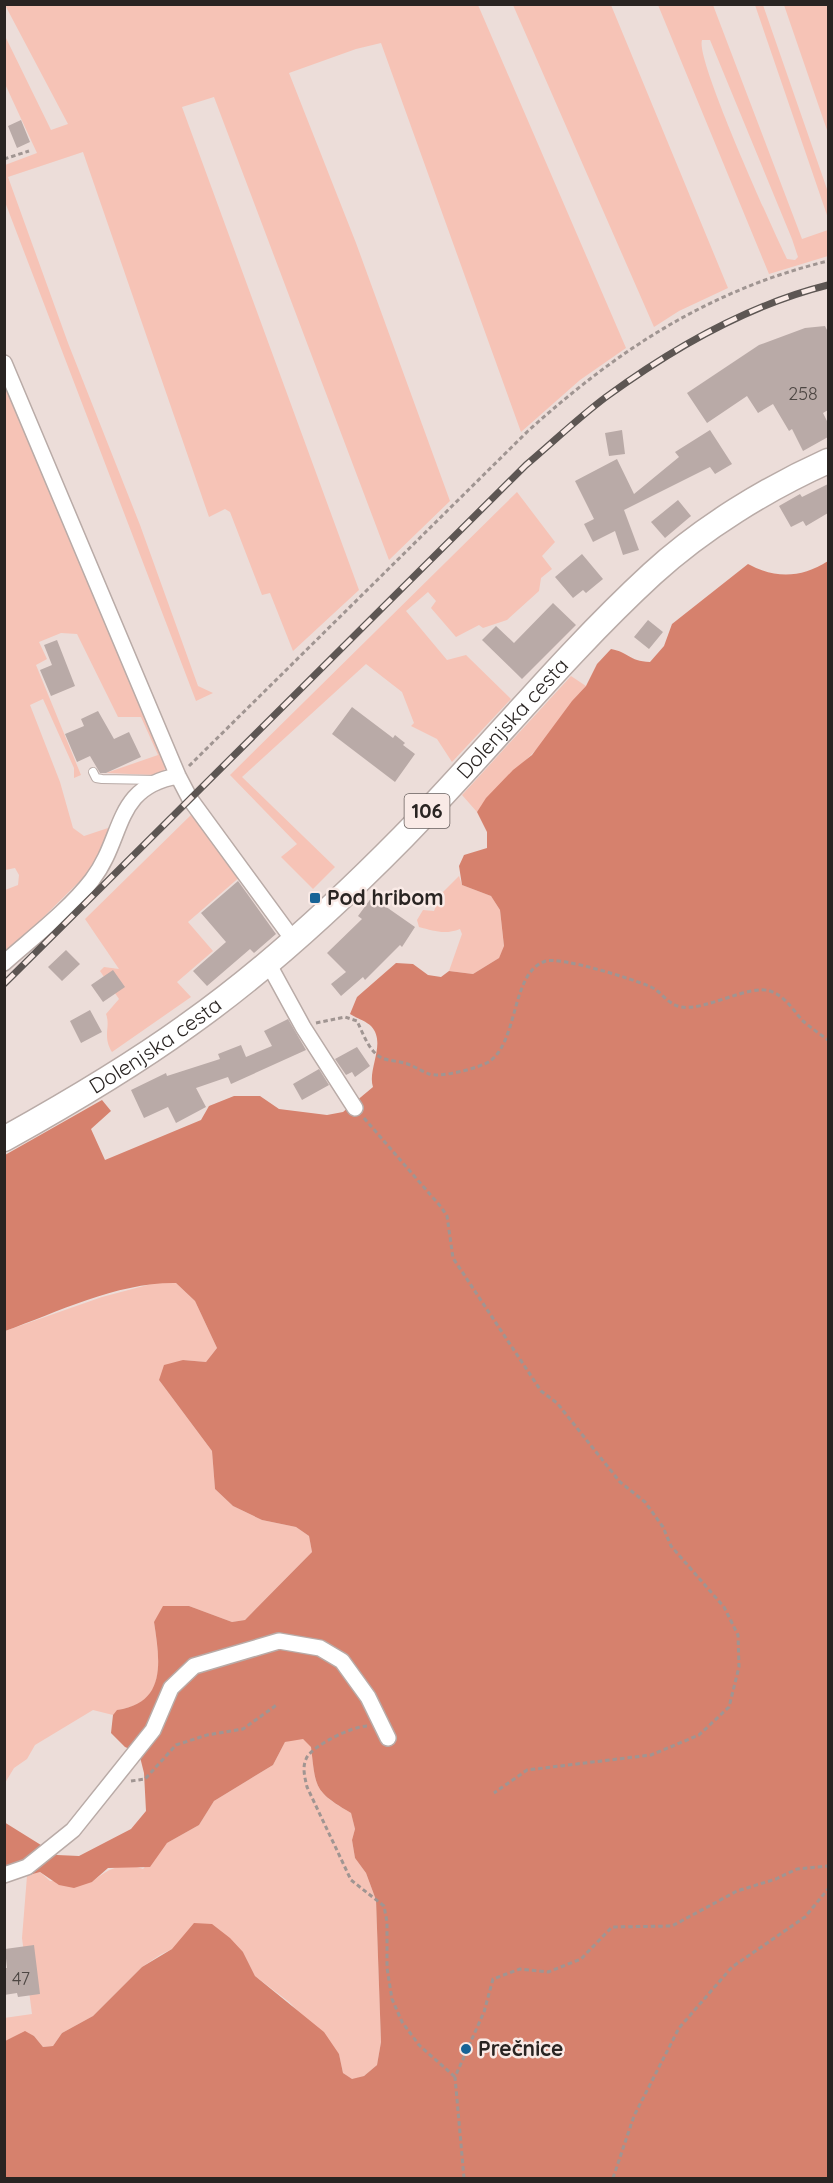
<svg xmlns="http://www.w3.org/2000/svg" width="833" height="2183" font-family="Quicksand,sans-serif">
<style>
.green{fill:#f6c3b6;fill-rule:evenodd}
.forest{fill:#d6816d}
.building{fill:#b9aaa7}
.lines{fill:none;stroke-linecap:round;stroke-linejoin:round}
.service-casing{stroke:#b9aba7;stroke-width:10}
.minor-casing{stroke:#b9aba7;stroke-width:18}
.primary-casing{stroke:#b9aba7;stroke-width:27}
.path{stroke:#a09592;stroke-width:3;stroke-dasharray:4.5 3;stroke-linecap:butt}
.service{stroke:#fff;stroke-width:8}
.minor{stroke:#fff;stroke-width:15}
.primary{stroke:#fff;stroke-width:24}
.rail-casing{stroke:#5d5653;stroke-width:7}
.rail{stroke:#f9eae6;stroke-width:4.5;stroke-dasharray:14;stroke-linecap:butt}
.poi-dot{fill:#176396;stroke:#f9eae6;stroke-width:2}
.labels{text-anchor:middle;stroke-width:5;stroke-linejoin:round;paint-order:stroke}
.number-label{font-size:18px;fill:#4d4643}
.shield{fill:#f9eae6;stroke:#675f5d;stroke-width:1.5}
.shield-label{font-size:20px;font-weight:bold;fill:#292422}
.street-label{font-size:21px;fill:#292422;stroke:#f9eae6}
.poi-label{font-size:21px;font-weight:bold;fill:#292422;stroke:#f9eae6;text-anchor:start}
</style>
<rect width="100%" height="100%" fill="#ecddd9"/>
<path class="green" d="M5,5H478L626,348L580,380L521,432L381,43L356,49L289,73L356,243L450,501L389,560L214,97L182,107L359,590L293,651L270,593L262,595L230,512L225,509L209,517L83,152L8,177L68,343L140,525L198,686L213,693L196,701L5,202V165L37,153L5,84V36L51,130L68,124Z
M513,5H611L728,288L679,311L654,327Z
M658,5H713L802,239L828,230V256L769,274ZM702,40H710L792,239L798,257L795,260L787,259C773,230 695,59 702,40Z
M755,5H763L828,192V218Z
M784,5H828V133Z
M5,375L166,765L164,771L155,775L106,773L158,755L141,717H118L77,634L61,633L39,642L47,659L36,665L81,775L74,778V768L43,699L30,705L60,782L73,828L84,836L111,827L101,854L85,876L5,955V890L18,885L19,875L15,868L5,870Z
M517,492L555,542L542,556L552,569L541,578L539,591L507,620L483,628L479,625L456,637L431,608L436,601L428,592L406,611L447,660L466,655L511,699L452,762L437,739L411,726L414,723L402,692L366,664L242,777L335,867L313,889L281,857L297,844L230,775Z
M571,676L586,686C565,707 552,735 531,755C512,774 492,790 477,812L462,795Z
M194,812L242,875L188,922L213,951L177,982L191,997L112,1052C102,1036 111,1027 106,1014L119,999L100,971L104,967L119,969L85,919Z
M459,876L462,885L491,896L500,910L504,947L499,958L473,974L449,971L462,934L460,929C445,935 434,931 419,927L417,920L423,910L434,911L441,894Z
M155,1283H176L195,1301L217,1348L206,1362L183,1360L159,1380L212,1451L215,1489L233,1506L262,1520L296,1527L309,1536L312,1552L245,1620L232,1622L189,1606L154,1622C160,1661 167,1703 118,1710L113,1715L93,1710L35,1745L27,1759L14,1768L5,1783V1331L102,1297Z
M295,1739H303L311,1746C316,1789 314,1791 351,1813L355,1829L352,1840L355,1858L366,1873L376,1900L381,2042L377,2065L364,2076L352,2080L343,2073L339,2054L289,2002L255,1976L243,1952L172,1949L160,1955L142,1967L93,2016L62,2033L53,2046L43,2047L34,2036L25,2032L5,2041L4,2018L32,2014L22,1938L27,1876L40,1872L50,1881L92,1882C108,1869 122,1861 143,1869L167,1843L199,1825L214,1801L273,1765L285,1742Z"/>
<path class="forest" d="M828,561V2178H5V2041L25,2031L34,2036L43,2047L53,2046L62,2033L93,2016L142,1967L172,1949L194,1923L212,1924L230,1938L243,1952L255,1976L324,2032L339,2054L343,2073L352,2079L364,2076L377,2065L381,2042L376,1900L366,1873L355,1858L352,1840L355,1829L351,1813C314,1791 316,1789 311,1747L303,1739L285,1742L273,1765L214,1801L199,1825L167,1843L150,1867L108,1868L92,1882L74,1888L59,1885L40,1872L5,1882L4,1822L57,1855L79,1856L131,1829L146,1811L144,1773L139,1753L125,1747L111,1733L113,1715L117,1710C167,1703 160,1661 154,1622L163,1606H189L232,1622L245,1620L312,1552L309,1536L296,1527L262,1520L233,1506L215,1489L212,1451L159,1380L164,1365L183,1360L206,1362L217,1348L195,1301L176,1283C118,1282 58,1312 5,1331V1155L102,1100L111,1111L91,1129L105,1160L201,1120L209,1106L234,1096H260L279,1109L327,1115L343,1112L373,1087C367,1069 387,1043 371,1026C366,1021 356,1018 350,1014L357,997L396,963L413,964L428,975L441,977L449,971L473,974L499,958L504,946L500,910L491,896L462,885L459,866L464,855L487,848V832L477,812L486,798L513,770L532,755L572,701L586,686L597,664L611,649C629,652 628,661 650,662L664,646L672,624L748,564C776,579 801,578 828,561Z"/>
<path class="building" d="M21,120L30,142L17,148L8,126Z
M825,326L828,332V410L823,413L828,423V437L803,451L792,429L789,431L773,404L758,413L747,396L707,423L687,393L759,345L805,328Z
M622,430L625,454L609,456L605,433Z
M710,430L732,464L715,474L710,467L624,510L639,550L623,555L615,531L593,542L584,524L594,519L575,481L617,459L634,494L679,457L675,452Z
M828,484V513L806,526L803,521L791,527L779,506L800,494L802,497Z
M678,500L691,516L665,538L651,522Z
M582,554L603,579L586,593L583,590L573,598L555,577Z
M553,603L576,625L522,679L482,640L496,626L514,643Z
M648,620L663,632L649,649L634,637Z
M57,640L75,686L51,696L40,670L52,665L44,645Z
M352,707L393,738L395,735L405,743L403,745L415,754L395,782L332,734Z
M98,711L114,739L129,732L141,757L106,773H100L90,756L77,762L65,734L84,726L81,719Z
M238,881L276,934L254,953L250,949L207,986L193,971L226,942L201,913Z
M372,897L415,927L402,947L400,945L365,980L363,977L341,996L331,984L346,972L327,953L362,919L358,916Z
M66,950L80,964L62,981L48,967Z
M113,970L125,987L103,1002L91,985Z
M90,1010L102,1032L81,1043L70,1021Z
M288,1019L306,1050L231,1084L228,1077L196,1088L206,1107L176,1123L168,1107L144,1118L131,1090L166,1073L167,1076L220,1059L218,1054L241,1045L246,1057L272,1046L264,1031Z
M357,1047L370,1066L355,1077L352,1072L346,1075L335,1059Z
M319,1069L329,1085L302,1100L293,1084Z
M34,1945L40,1994L18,1997L17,1993L4,1995V1968H7L5,1949Z"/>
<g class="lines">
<g class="service-casing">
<path id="service" d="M93,772L96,778L102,779L158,780"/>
</g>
<g class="minor-casing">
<path id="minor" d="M4,363L178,776L190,799L294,941
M4,963C32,938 69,910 92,880C125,837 113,787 178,776
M268,963L303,1027L355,1108
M4,1875L27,1867L73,1830L153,1730L171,1688L194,1666L279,1641L320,1648L342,1661L368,1697L388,1738"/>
</g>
<g class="primary-casing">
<g id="primary">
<path id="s1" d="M4,1139C67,1104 130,1067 188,1025C266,970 336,905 403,837C487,751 563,656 652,574C702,528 766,489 828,461"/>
</g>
</g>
<path class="path" d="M4,159L29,151
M189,766L528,431C619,349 709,290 828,261
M316,1023L345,1017L357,1021C363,1033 369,1052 382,1058C389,1061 398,1061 404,1063C413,1065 421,1071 429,1074C441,1078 480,1068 490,1061C519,1040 511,971 546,961C563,957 633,979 651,987C662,992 667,1004 681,1007C706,1011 749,984 770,991C785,996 793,1010 803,1021C811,1028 820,1034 828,1040
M364,1118L441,1207L447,1216L453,1258L541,1391L557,1403L620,1482L645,1502L663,1527L671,1546L724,1607L738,1635L739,1667L729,1707L699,1735L651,1755L527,1770L494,1793
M367,1726C353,1726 311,1746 306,1759C302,1768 305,1778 307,1787L351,1880L384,1906L387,1922V1968L392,1999L402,2022L419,2045L455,2077
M131,1781L145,1779L176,1745L207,1735L243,1729L278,1704
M464,2178L455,2077L484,2012L493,1979L520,1969L548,1972L581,1959L612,1927L672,1926L737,1891L776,1879L797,1869L828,1866
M613,2178L634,2116L679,2028L732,1967L805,1917L828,1889"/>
<use href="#service" class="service"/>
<use href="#minor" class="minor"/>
<use href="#primary" class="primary"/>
<g class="rail-casing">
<path id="rail" d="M4,984L526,465C552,443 578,418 606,397C673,348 748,305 828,285"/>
</g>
<use href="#rail" class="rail"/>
</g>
<g class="poi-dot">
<rect x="309" y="892" width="12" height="12" rx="3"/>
<circle cx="466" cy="2049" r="6"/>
</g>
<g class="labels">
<g class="number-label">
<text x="803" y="400">258</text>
<text x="21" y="1985">47</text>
</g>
<rect class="shield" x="404.5" y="794" width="45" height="34" rx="4.5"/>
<g class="shield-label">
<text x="427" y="818">106</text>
</g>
<g class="street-label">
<text dy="7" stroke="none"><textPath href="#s1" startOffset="664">Dolenjska cesta</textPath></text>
<text dy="7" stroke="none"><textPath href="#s1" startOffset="178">Dolenjska cesta</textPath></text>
</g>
<g class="poi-label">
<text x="327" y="905">Pod hribom</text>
<text x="478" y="2056">Prečnice</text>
</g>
</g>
<rect width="833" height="2183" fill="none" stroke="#292422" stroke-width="12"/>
</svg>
